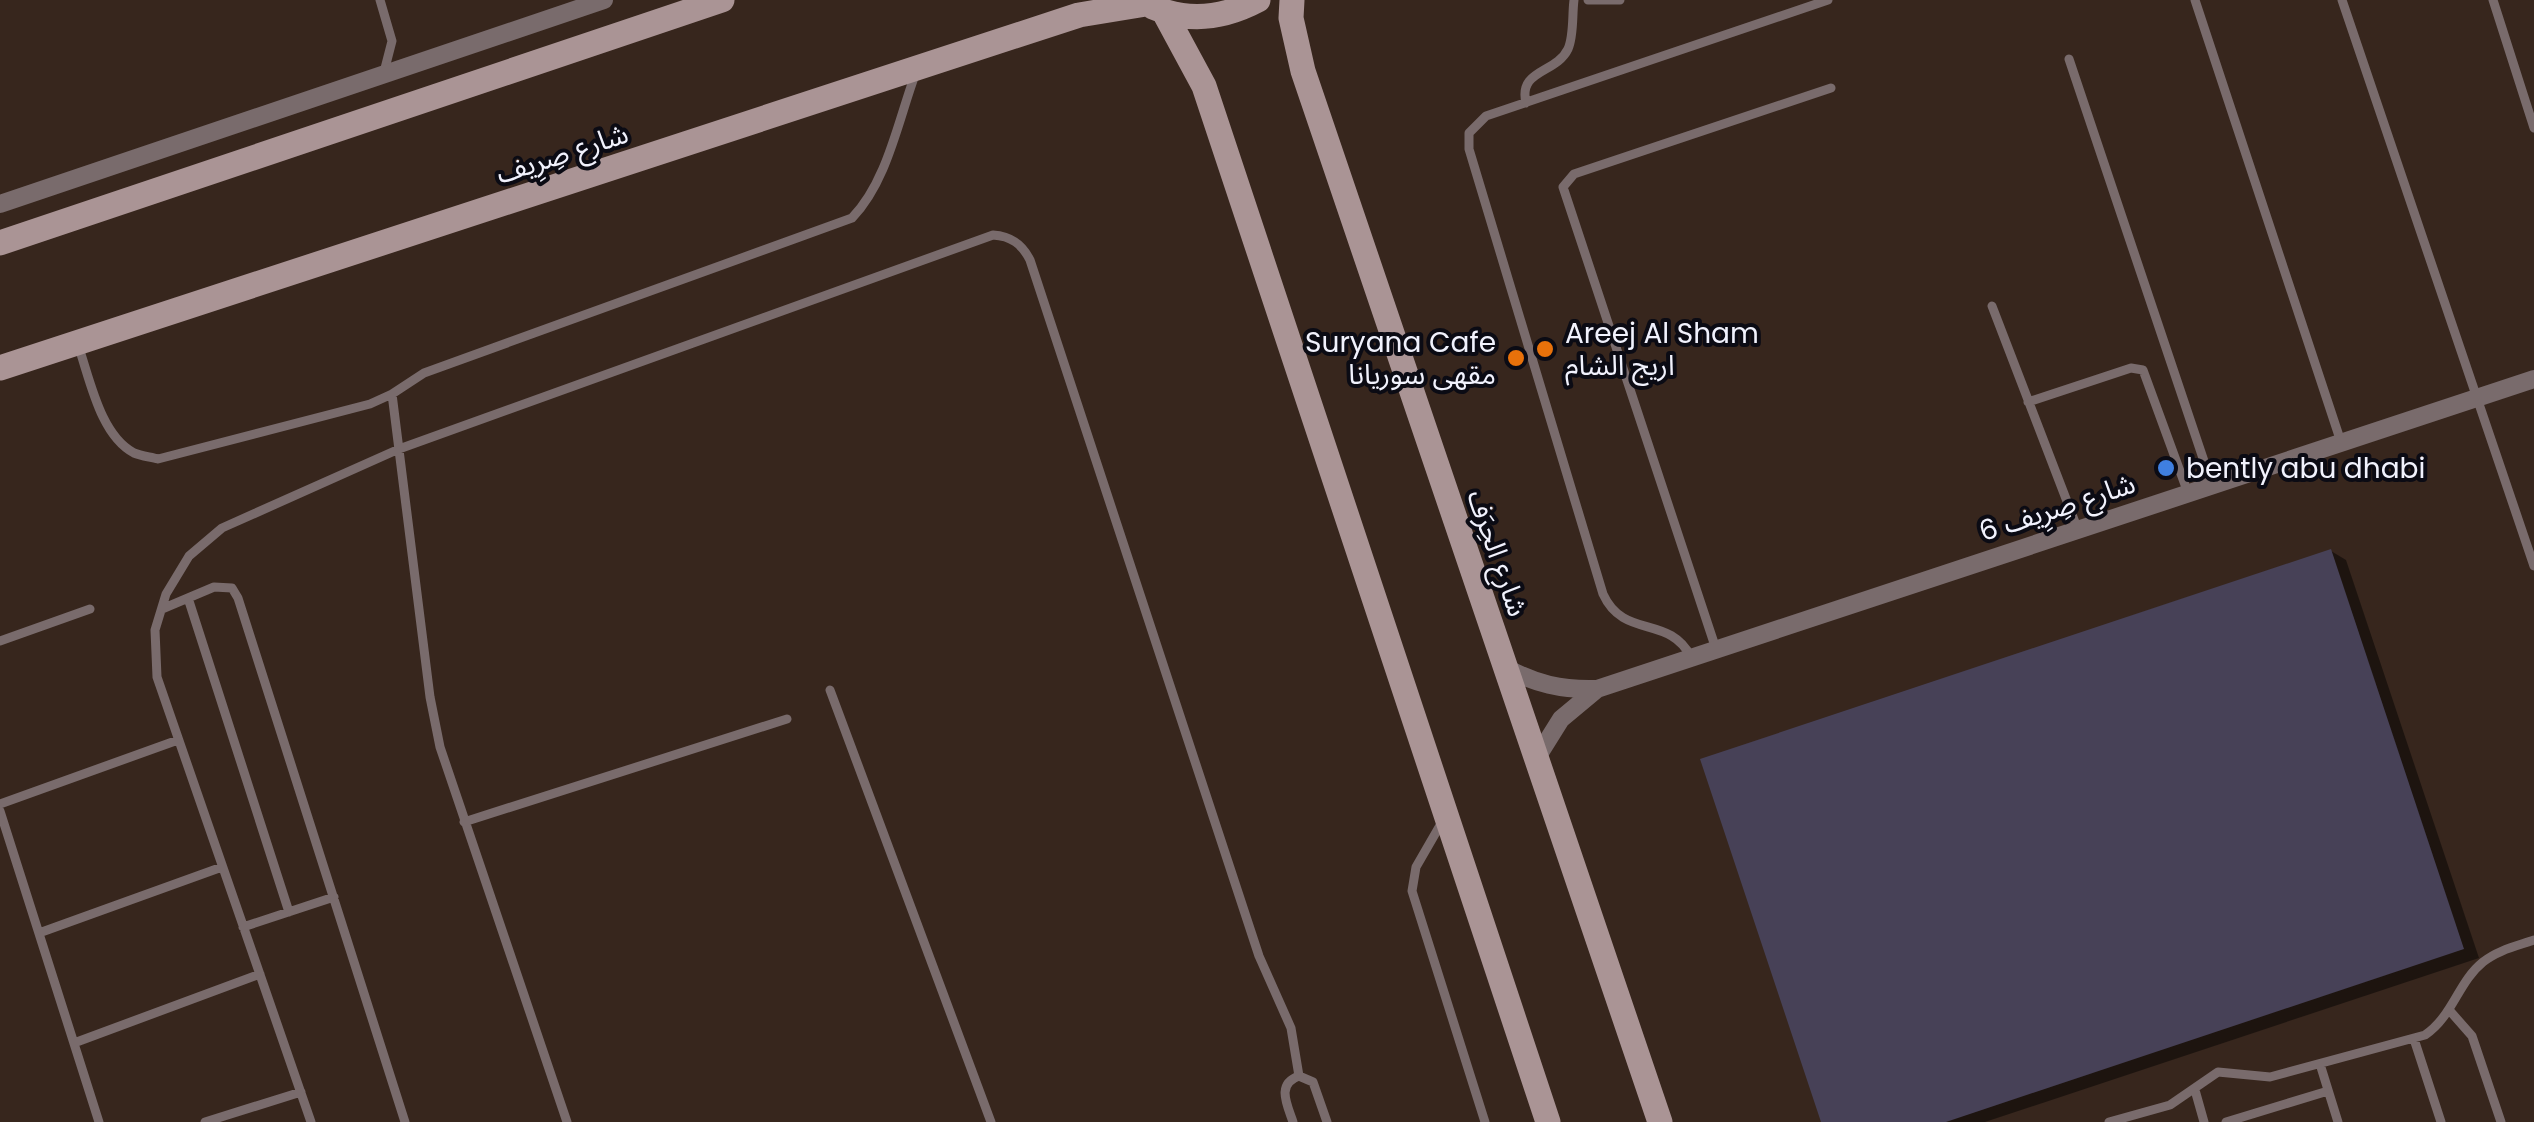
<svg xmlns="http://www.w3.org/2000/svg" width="2534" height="1122" font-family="Poppins,'Noto Sans Arabic',sans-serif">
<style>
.industrial{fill:#37261d}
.shadow{fill:#0007}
.building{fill:#474157}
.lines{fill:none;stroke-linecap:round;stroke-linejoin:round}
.lane{stroke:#796b6c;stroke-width:9}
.street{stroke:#796b6c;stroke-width:18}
.secondary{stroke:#aa9495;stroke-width:25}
.food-dot{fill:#e8710a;stroke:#0b0b14;stroke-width:4}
.shop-dot{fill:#3f7fe0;stroke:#0b0b14;stroke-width:4}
.labels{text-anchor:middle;stroke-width:8;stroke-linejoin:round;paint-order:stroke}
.street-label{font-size:28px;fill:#f1f2fd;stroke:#0b0b14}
.poi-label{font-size:28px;fill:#f1f2fd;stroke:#0b0b14;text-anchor:start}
</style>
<rect width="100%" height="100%" fill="#202135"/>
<path class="industrial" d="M0,0H2534V1122H0Z"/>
<path class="shadow" d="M2331,551L2346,560L2479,958L1985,1122H1824Z"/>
<path class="building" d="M2331,549L2464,949L1946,1122H1821L1700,759Z"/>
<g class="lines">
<path class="lane" d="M380,0L392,41L384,72
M1588,0H1620
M2195,0L2341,442
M2342,0L2534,566
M2493,0L2534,128
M2069,59L2212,485
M1526,103C1518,69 1556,74 1568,49C1574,36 1572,15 1574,0
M1992,306L2078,530
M78,345C90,379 100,435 134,453C141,456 151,457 158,459L370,404L392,394L424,373L852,218C887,182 898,121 915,75
M392,394L430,697L440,747L567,1122
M2028,402L2131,368L2143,370L2188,493
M188,598L289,912
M162,609L214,587L232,588L238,598L405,1122
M0,641L90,609
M1716,649L1563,187L1574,174L1831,88
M1691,657C1669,614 1624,640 1603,594L1469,149V133L1486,116L1828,0
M830,690L991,1122
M0,804L178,740
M0,811L99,1122
M464,822L787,719
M1442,822L1416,867L1412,891L1485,1122
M243,927L334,897
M39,933L222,867
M2450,1011L2472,1036L2501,1122
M2414,1039L2441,1122
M74,1043L260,974
M2320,1064L2338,1122
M2195,1090L2204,1122
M205,1122L301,1092
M311,1122L157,677L155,630L166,594L189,556L222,528L399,449L993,235C1011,236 1022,244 1030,260L1259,956L1291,1028L1299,1076
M1293,1122C1287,1104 1276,1084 1299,1076L1313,1082L1327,1122
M2109,1122L2170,1105L2218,1072L2270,1077L2425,1035C2453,1016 2458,982 2483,962C2498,950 2517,946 2534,940
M2226,1122L2328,1091"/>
<path class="street" d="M0,204L604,0
M1505,667C1535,684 1562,690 1596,689
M1536,759L1561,719L1597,689L2534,379"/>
<path class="secondary" d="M1292,0L1291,18L1303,71L1660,1122
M1153,7C1189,23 1224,18 1258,0
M1164,12L1204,86L1548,1122
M0,243L722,0
M0,368L1079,15L1146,4"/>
</g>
<g class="food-dot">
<circle cx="1545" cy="349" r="10"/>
<circle cx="1516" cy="358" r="10"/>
</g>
<circle class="shop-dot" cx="2166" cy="468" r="10"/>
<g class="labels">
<g class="street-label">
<text transform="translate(562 153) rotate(-18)" y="10">شارع صِرِيف</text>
<text transform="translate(2057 507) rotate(-18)" y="10">شارع صِرِيف 6</text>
<text transform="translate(1498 553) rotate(71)" y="10">شارع الحِرَف</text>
</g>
<g class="poi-label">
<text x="1565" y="343">Areej Al Sham<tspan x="1565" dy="32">اريج الشام</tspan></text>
<text x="1496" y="352" text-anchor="end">Suryana Cafe<tspan x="1496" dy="32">مقهى سوريانا</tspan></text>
<text x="2186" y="478">bently abu dhabi</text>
</g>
</g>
</svg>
